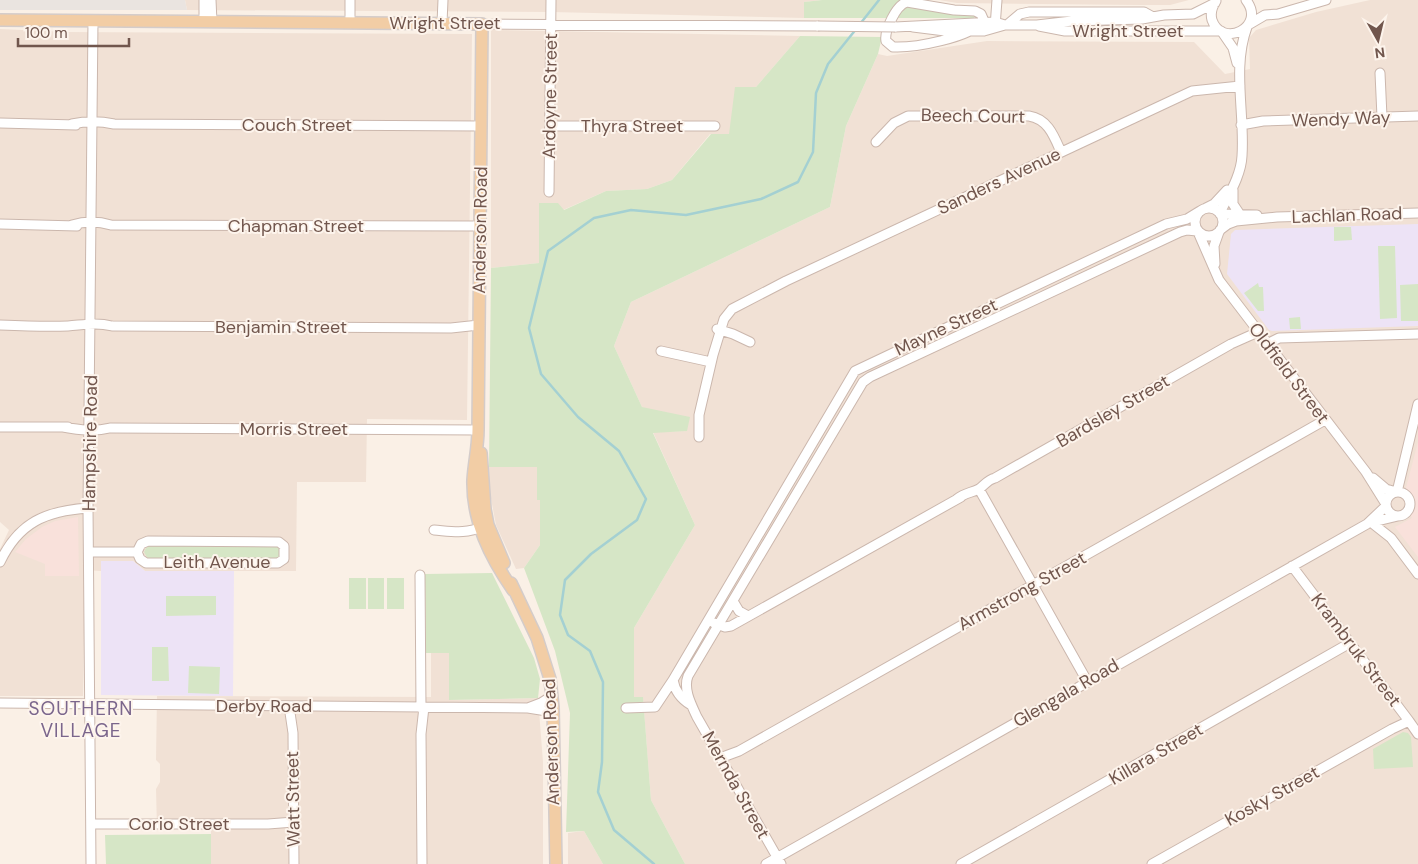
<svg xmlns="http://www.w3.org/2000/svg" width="1418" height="864" font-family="'DM Sans',sans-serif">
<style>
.residential{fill:#f1e1d5}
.commercial{fill:#f9e1db}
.industrial{fill:#eae4e0}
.education{fill:#ede3f6}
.green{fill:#d6e6c6}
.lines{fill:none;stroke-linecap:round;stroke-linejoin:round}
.stream{stroke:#a4d0d2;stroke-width:2.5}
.minor-casing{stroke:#cbb7ad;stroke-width:11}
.major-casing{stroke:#d4ccca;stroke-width:14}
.minor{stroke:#fff;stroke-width:9}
.major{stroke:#f2cda5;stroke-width:11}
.minor-bridge-casing{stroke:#cbb7ad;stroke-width:11;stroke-linecap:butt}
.minor-bridge{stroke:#fff;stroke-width:9}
.labels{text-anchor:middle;stroke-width:4;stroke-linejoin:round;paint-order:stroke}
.street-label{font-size:18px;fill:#71564d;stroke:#fdf4ec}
.neighbourhood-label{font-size:19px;letter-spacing:1px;fill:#7b668c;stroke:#fdf4ec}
</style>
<rect width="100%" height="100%" fill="#faf0e6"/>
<path class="residential" d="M185,0H822L804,2V18L551,12L187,10Z
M939,0H1189L1170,5H1140L957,3Z
M1370,0H1418V864H685L651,800L643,698L634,697V628L695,525L653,432L687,431L642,407L614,346L631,302L830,207L846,126L878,54L887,56L987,41L1194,42L1225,74L1250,69L1249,38L1256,30L1316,12Z
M0,29L66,32L472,34L467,420L367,419L366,482H297L296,571H145L133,561H102L101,571L85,570L83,696H0V549L9,530L0,522Z
M491,30L800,36L756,87L729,134H710L672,180L647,189L606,191L563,210L539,263L491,268Z
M488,467H537V499L540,500V545L524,568L516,569L496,525L488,483Z
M431,653H449V700L538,698L543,762V864H211V828L157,829L156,789L160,782V764L156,760L157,696L431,697Z
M584,831L603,864H568V833Z"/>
<path class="commercial" d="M1418,442V557L1395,527L1412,518L1410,515L1412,500L1406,488Z
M78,517L79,576H45V564L15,552L26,539L42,527L55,521Z"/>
<path class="industrial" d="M0,0H185L187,10H0Z"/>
<path class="education" d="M1418,224V326L1272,331L1269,330L1227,274L1231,234L1235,230Z
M101,561H133L145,571H234L233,696L101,695Z"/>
<path class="green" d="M822,0H915L976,15L974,18H804V2Z
M800,36L882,37L878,54L846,126L830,207L631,302L614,346L642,407L690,417L687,431L653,433L695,525L634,628V697H643L651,800L685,864H603L584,831L566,832L570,713L555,651L524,568L540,545V500H537V467H489L491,268L539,263V203H558L564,210L606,191L647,189L672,180L711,134H729L735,87H756Z
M1334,227H1351L1352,240L1334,241Z
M1378,246H1395L1397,318L1380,319Z
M1258,283L1259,287H1263L1264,311H1258L1244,293Z
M1418,284V321H1401L1400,285Z
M1300,317L1301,329H1290L1289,318Z
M151,545L276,546L282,551L279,559H148L144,552L146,548Z
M492,573L534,658L540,679L538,698L449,700V653H426L425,574Z
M349,578H366V609H349Z
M368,578H384V609H368Z
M387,578H404V609H387Z
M166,596H216V615L166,616Z
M152,647H168L169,681H152Z
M189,666L220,667L219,694L188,693Z
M1403,732L1408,733L1411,737L1413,767L1374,769L1373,749Z
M211,834V864H106L105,835Z"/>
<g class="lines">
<path class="stream" d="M860,24L879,0
M654,864L614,830L598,792L602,762L603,682L590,651L568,635L560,615L565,580L591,554L637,520L646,499L619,451L578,417L541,374L529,328L548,251L594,218L631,210L686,215L761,199L798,182L813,152L816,93L828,64L857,28"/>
<g class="minor-casing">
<path id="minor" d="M204,0V22
M211,0L212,22
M1216,1C1212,7 1210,13 1212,20C1222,49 1267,27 1246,0
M907,2L954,10L975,11L981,14L984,21C970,38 914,48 893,47L886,41C884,31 896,5 907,2Z
M350,22V0
M442,23L443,0
M482,24L818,26
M1007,25L1020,14L1029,12H1144L1153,17
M1248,25L1265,15L1278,14L1326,0
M1039,26L1065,31H1221
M895,27L995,22L1005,25
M913,27L945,31H984L1005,25H1037L1072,21L1142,19L1164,15L1193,14L1215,3
M995,27L997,0
M1222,32L1233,48L1237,63
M1380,73L1382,117
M0,123L76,125
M72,124C86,121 100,121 114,124L481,126
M1241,125L1263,121L1418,116
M550,126H715
M876,142L894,123L908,116H1029C1048,119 1054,136 1061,152
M1233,190V204L1239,213
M549,192L551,0
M1195 222a14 14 0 1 1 28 0a14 14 0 1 1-28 0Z
M1206,208L1214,204L1227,190
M1220,213C1228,196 1241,176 1242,156C1245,113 1232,68 1247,27
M1220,214L1257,215
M0,224L77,226
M72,225C85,221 98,221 111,225L480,226
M1220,230L1228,224L1236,221L1277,217L1418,213
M1198,232L1219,280L1366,472L1386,504
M1215,264L1214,246L1219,232
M0,325C23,326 46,327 68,326C83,325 96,322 112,326L451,328L479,325
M717,329L733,334L750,342
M1267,344L1279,338L1418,334
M661,351L711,362
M0,427H68
M63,427C80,430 94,432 110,428L478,430
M699,437V415L713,355L724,319L732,309L786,281L1192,91L1240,86
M1373,478L1386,489L1396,492
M979,489L1087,681
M1386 504a12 12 0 1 1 24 0a12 12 0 1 1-24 0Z
M1397,492L1418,404
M957,499C964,493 971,493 979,489C985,485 987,480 995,478L1231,344L1258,332
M1369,523L1398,516
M1372,523L1391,538L1418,574
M434,530C457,532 463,534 486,526
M148,541L279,542L284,546V559L278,563H146L140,559L137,552L141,544Z
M90,552H137
M0,562C19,522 46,511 88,508
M1292,566L1409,721L1418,734
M420,575L421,708
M733,601L739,611L748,616
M714,623L725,627L731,626L961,497
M0,703L528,708L553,712
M691,705C681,699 675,692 673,680L855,371L1166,224L1187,219L1200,211
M289,706L293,733L294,864
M528,708L541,703L552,696
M626,708L655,707L673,680
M720,758L739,751L1325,420
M91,824H268L294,822
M91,864L88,508L93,21
M422,864L421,734L424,707
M766,864L1367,524L1386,506
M781,864L697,717C691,704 683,689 688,676L863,382L870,377L1180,232L1187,230L1197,231
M961,864L1350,643
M1152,864L1392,729L1409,721"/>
</g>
<g class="major-casing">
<path id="major" d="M0,20L482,24L478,430C478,447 474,463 473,480C472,521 490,557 513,590
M481,453L485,509L488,525L504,563
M511,583L537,638L550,679L553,707L556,864"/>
</g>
<use href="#minor" class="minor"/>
<use href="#major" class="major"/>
<g class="minor-bridge-casing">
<path id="minor-bridge" d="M818,26L895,27"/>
</g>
<use href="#minor-bridge" class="minor-bridge"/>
</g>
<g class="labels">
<g class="street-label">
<text x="445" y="29">Wright Street</text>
<text x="1128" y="37">Wright Street</text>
<text transform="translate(550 96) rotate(-89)" y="6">Ardoyne Street</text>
<text transform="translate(973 116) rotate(1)" y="6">Beech Court</text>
<text transform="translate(1341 119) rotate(-2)" y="6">Wendy Way</text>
<text x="297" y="131">Couch Street</text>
<text x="632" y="132">Thyra Street</text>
<text transform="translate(999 181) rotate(-25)" y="6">Sanders Avenue</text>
<text transform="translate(1347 215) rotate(-2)" y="6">Lachlan Road</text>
<text x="296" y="232">Chapman Street</text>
<text transform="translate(480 230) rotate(-89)" y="6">Anderson Road</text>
<text x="281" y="333">Benjamin Street</text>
<text transform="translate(946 327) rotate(-25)" y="6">Mayne Street</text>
<text transform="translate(1289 373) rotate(53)" y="6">Oldfield Street</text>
<text transform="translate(1113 411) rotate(-30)" y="6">Bardsley Street</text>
<text x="294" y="435">Morris Street</text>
<text transform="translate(90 443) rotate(-89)" y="6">Hampshire Road</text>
<text x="217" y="568">Leith Avenue</text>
<text transform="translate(1022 591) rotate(-29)" y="6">Armstrong Street</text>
<text transform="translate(1356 650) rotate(53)" y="6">Krambruk Street</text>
<text transform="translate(1066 693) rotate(-30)" y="6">Glengala Road</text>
<text x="264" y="712">Derby Road</text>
<text transform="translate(551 742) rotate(-92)" y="6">Anderson Road</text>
<text transform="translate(1156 754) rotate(-30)" y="6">Killara Street</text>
<text transform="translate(736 785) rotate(61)" y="6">Mernda Street</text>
<text transform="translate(1272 796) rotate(-29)" y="6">Kosky Street</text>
<text transform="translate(293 799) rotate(-91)" y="6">Watt Street</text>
<text x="179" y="830">Corio Street</text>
</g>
<g class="neighbourhood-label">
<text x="81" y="715">SOUTHERN<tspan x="81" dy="22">VILLAGE</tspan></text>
</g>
</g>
<g transform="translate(1378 40) rotate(172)" stroke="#fdf4ec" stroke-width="4" paint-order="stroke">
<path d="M0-4L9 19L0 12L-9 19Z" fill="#71564d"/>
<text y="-8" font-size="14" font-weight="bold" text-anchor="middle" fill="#71564d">N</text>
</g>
<path d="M18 38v8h111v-8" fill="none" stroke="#71564d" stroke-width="2.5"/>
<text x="25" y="38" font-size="15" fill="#71564d" stroke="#fdf4ec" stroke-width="4" paint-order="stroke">100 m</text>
</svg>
